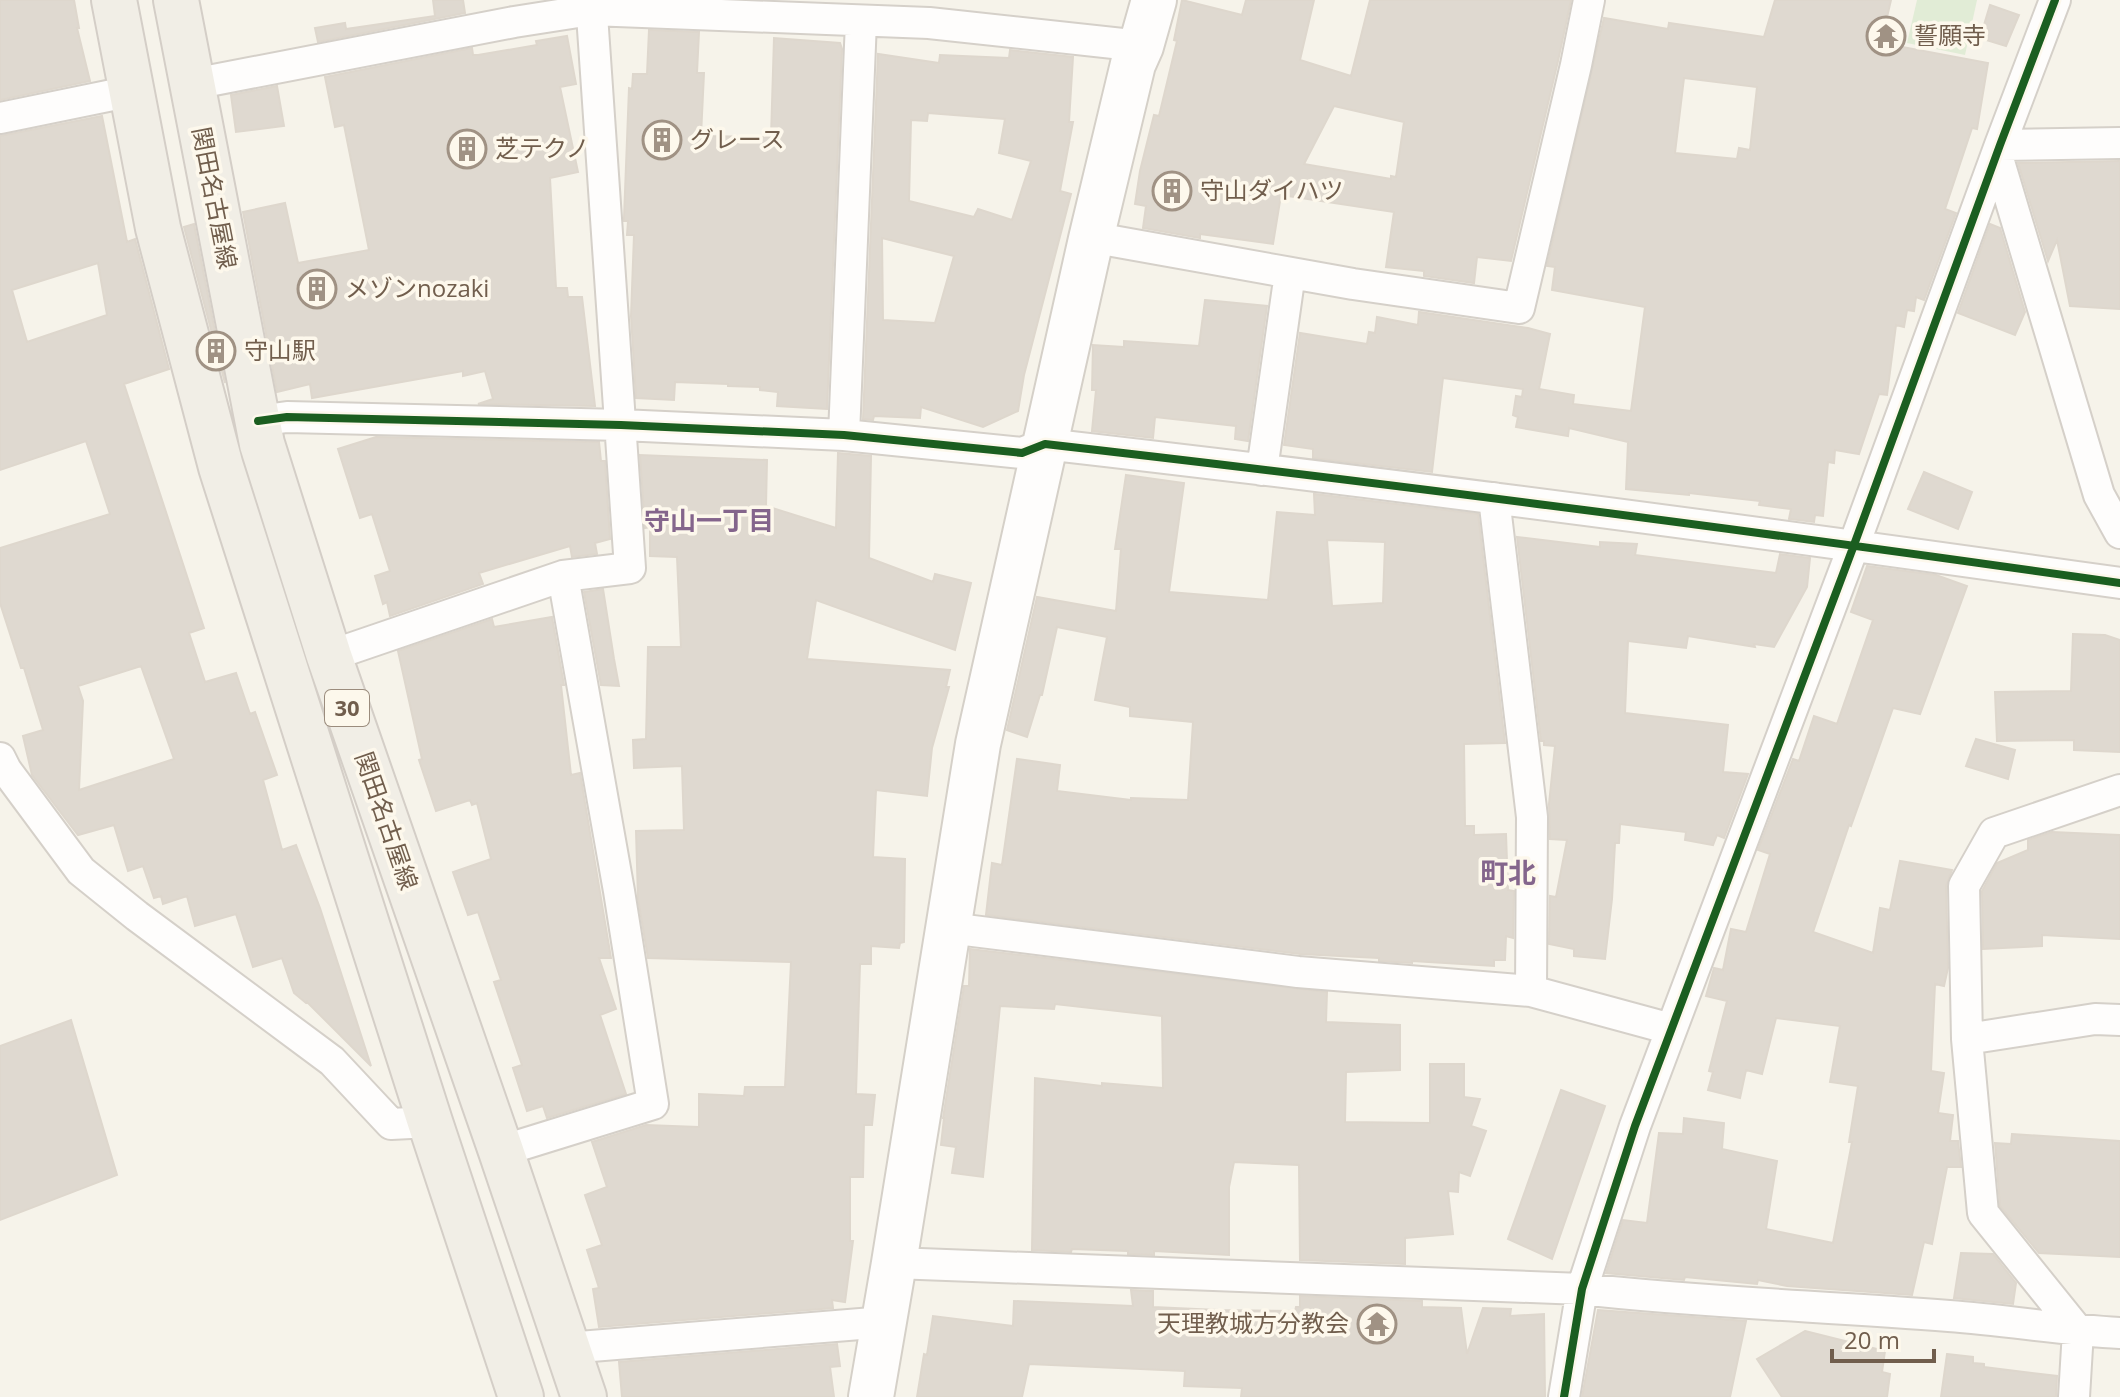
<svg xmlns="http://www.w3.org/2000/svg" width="2120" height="1397" font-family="'Open Sans','Noto Sans JP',sans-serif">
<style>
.green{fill:#e1ecd6}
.building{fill:#dfd9d0;stroke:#ded7cd;stroke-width:2;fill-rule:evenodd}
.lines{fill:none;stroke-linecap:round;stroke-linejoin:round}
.street-casing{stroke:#d5d0c9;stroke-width:34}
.secondary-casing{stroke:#d5d0c8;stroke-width:48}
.primary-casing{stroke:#d4cec7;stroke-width:48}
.street{stroke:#fefdfc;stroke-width:30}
.secondary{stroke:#fefdfc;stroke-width:44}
.primary{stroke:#f1eee6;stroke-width:44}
.cycleway-casing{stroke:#fdf8ec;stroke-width:13}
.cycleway{stroke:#1b5e20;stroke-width:8}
.labels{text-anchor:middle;stroke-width:7;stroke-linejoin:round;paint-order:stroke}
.shield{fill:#fdf8ec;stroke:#9b8c7d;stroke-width:2}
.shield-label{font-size:22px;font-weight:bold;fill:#715e4d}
.poi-label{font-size:24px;fill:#715e4d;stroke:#fdf8ec;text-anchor:start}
.street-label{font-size:24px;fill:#715e4d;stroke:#fdf8ec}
.neighbourhood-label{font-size:26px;font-weight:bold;fill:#84658c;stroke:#fdf8ec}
.quarter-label{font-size:28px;font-weight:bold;fill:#84658c;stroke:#fdf8ec}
</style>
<rect width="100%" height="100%" fill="#f6f3ea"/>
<path class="green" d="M1917,0H1977L1965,55L1907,43Z"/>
<path class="building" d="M0,0H74L79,28H77L90,81L0,100Z
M433,0H463L465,13L318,42L315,28L345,23L346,29L435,16Z
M1182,0L1242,15L1246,0H1314L1300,60L1351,76L1370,0H1571L1558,61L1511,261L1477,257L1474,283L1424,276V271L1386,267L1394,212L1281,195L1273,244L1200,234V238L1143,228L1146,206L1135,204L1140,171L1154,115L1159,116L1177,41L1174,40ZM1334,106L1404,122L1396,177L1391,176V179L1304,164Z
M1775,0H1891L1881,43L1988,63L1977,129L1972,128L1945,209L1956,213L1924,300L1916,297L1914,311L1907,310L1904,327L1896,325L1887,395L1879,394L1859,454L1835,450L1834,463L1828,462L1823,516L1815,515L1814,522L1789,519L1791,509L1759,505L1760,501L1689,493V495L1626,489L1628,442L1569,428L1568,436L1516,427L1518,417L1513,415L1516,396L1522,397L1523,389L1443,378L1432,472L1313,458V449L1284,445L1300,333L1367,344L1369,332L1375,333L1377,317L1418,325L1419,312L1528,328L1550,334L1539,389L1574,395L1573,404L1631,411L1645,307L1552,290L1555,267L1547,266L1604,18L1668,29L1669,23L1764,37ZM1684,78L1757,87L1750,150L1739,148L1737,159L1675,153Z
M1990,5L2019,15L2006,46L1980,38Z
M649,30L699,32L697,73H704L701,136L771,137L774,38L840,43L842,49L827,409L777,406L778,392L760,390V387L728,386V384L675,382L674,400L636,398L631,316L634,235H627L628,221H624V218L629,88L632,89L633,74H647Z
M567,36L576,84L560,87L578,172L550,178L556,288H567L568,297H582L595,406L478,404L493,399L485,371L463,376V371L312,398L310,384L277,392L243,212L285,203L298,263L369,250L344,125L335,127L325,77L472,48L473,55H478L537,45L536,41Z
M1010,50L1073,57L1069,122H1073L1060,191L1071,194L1024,375L1018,411L983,427L921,407L920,418L874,416L873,420L863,419L878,54L939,63L940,55L1009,58ZM928,113L1005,119L999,153L1031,161L1012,220L978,209L974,217L909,201L911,120L927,121ZM882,238L954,256L935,323L883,320Z
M277,86L284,126L236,132L231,95Z
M102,116L127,242L135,239L169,369L124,384L204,628L189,633L205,682L236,673L250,714L255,712L277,775L263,780L282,850L296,845L320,908L371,1066L307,1002L306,1003L294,993L282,958L253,967L236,914L195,926L187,896L163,904L161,896L154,898L143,866L128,871L114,825L78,835L32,775L23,736L43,730L24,668H21L0,603V548L110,514L86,441L0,470V136ZM98,263L107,315L27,342L12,290ZM141,666L174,759L79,790L83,701L78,686Z
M2120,161V309L2070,306L2057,240L2048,261L2018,163Z
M194,224L225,383L184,227Z
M1990,224L2000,228L2025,312L2015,335L1958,313Z
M1205,300L1267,306L1248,441L1235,439L1236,426L1155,417L1153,438L1092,431L1096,390H1092L1093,345L1124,347V341L1199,346Z
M376,437L599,442L601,461H605L610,539L595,543L597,554L572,557L570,546L479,573L483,584L390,616L387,602L383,604L375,576L390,571L372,514L360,518L338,449Z
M838,453L871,456L869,558L933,582L935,574L971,583L955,650L816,600L807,659L950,670L946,687H949L932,748L927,796L876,790L873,857L905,859L904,942L900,943L899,948L871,946V964H860L856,1094L875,1095L872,1125H864L863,1177H850V1241H853L845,1302L832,1300L833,1308L599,1327L593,1289L599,1288L587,1250L602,1245L585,1195L607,1187L592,1142L646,1125L699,1127V1094L744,1096L745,1087H785L791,962L648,958L638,899L636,831L684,830L682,766L634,768L633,740L646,739L648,647H681L677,557L650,556V527L645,528L640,455L767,460L766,506L836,528Z
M1924,472L1972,492L1958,529L1908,509Z
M1126,475L1184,483L1169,592L1268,600L1277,512L1315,515L1314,494L1478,514L1505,743L1464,744L1465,826H1474V835L1506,834L1508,890L1514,891L1513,938L1506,936L1505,960H1494V966L1412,961V963L1379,961V958L1300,954L986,915L992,863L1002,865L1017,759L1060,765L1057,791L1131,800V798L1188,800L1193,722L1130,716V707L1095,700L1107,637L1057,627L1042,695H1040L1027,737L1007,730L1037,597L1116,611L1121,549H1115ZM1327,540L1385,542L1383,603L1332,606Z
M1517,537L1600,547V542L1637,544L1635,555L1776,573L1780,554L1810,558L1807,587L1774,647L1754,644L1755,647L1688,636L1686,648L1628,641L1625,713L1728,725L1723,772L1748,774L1724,838L1717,835L1713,845L1685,840L1686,832L1620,824L1619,843H1615L1612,899L1605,959L1574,956V949L1549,944L1550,896L1556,897L1567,840L1550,839L1549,804L1555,746L1544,745V741H1541Z
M1867,566L1936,575L1967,586L1920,714L1893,708L1851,826L1849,825L1813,932L1873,953L1880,908L1890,910L1900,861L1952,870L1946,886L1948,968L1944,986L1935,984L1931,1071L1944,1073L1938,1113L1953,1115L1950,1141H1958L1961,1167H1947L1932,1244L1924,1242L1912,1295L1787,1286L1758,1280L1757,1284L1685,1277L1684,1280L1606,1273L1623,1220L1647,1223L1659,1133L1683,1134L1684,1118L1724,1123L1722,1149L1777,1161L1766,1229L1833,1243L1852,1142H1849L1858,1086L1830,1082L1840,1026L1776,1018L1762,1074L1746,1070L1740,1098L1708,1090L1713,1072L1709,1071L1727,1001L1706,996L1714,968L1723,970L1731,929L1746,932L1770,854L1758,850L1793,759L1799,761L1814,716L1837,724L1873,620L1851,612Z
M603,589L614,659L619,686L601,685L584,592Z
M552,617L564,685H561L571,775L580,773L611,958H599L616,1009L600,1015L626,1094L547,1118L543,1106L527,1111L513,1068L522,1065L494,982L501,980L478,912L468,915L453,872L491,859L477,803L472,805L470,800L436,811L419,760L422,759L398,651L492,619L494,627Z
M2073,634L2105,635L2120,640V752L2074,750V740L1997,741L1995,692L2071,691Z
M1976,739L2015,750L2008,779L1966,766Z
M2052,832L2120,835V939L2042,935V946L1983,949L1982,891L1997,863L2028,850V840Z
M970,949L1327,992L1326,1022L1400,1025V1070L1346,1072L1345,1122L1430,1123V1064H1464V1097L1480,1099L1471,1126L1486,1131L1470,1176L1459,1172L1458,1192L1448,1191L1453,1234L1405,1238V1264L1300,1260L1299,1165L1234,1162L1229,1187V1255L1154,1251V1255L1128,1254V1251L1072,1249L1071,1252L1032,1250L1035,1078L1102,1086V1083L1163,1088L1162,1016L1055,1004L1054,1009L1000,1006L983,1177L952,1173L956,1147L941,1145L944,1118H943L964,986H969Z
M71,1020L117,1175L0,1220V1046Z
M1561,1090L1605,1106L1552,1259L1508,1239Z
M2012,1134L2120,1141V1257L2039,1253L2000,1206L1995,1143L2011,1144Z
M1961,1253L1993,1254L2016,1283L2013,1304L1954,1298Z
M1131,1290L1153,1291V1307L1218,1310L1295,1311L1296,1307H1300V1296L1422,1301V1307L1461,1308L1467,1354L1483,1308L1511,1309L1510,1316L1544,1314L1545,1397H1241L1242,1388L1184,1386L1185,1371L1029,1364L1022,1397H917L924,1354L927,1355L933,1316L1013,1326L1014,1301L1133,1306Z
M1598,1310L1746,1321L1730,1397H1582Z
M1805,1331L1885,1351L1882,1372L1890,1374L1887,1397H1782L1757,1359Z
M837,1344L840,1366L830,1367L834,1397H622L619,1362Z
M1947,1354L1973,1357V1363L1984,1364V1367L2057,1376L2056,1397H1941Z"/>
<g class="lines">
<g class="street-casing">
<path id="street" d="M193,84L514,22L591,10L929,23L1141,46
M0,118L132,91
M2000,145L2120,143
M1997,155L2099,495L2120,533
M1091,239L1107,240L1353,284L1519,308L1576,65L1589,0
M258,421L287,417L621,425L844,435L1022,453L1045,444C1404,485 1762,532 2120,583
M844,435L861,21
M1262,470L1290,273
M1494,498L1532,817L1531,991
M329,656L563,576L630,568L591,0
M0,758L6,770L81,871L137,916L332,1061L391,1124L430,1122
M949,928L1298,972L1531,991L1671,1029
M1967,1039L2095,1019L2120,1020
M501,1151L653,1104L619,891L563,576
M894,1263L1582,1289C1704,1303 1827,1306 1949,1316C2006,1320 2063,1330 2120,1333
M567,1348L885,1322
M1564,1397L1582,1289L1635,1126L1854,545L2000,145L2055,0
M2074,1397L2078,1331L1983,1213L1967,1039L1964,886L1994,833L2120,790"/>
</g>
<g class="secondary-casing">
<path id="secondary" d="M871,1397L894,1263L978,744L1091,239L1133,64L1141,46L1154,0"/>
</g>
<g class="primary-casing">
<path id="primary" d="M114,0L158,228L221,467L430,1122L521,1397
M176,0L262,444L329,656L501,1151L584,1397"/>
</g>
<use href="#street" class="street"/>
<use href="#secondary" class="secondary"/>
<use href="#primary" class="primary"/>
<g class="cycleway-casing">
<path id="cycleway" d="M258,421L287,417L621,425L844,435L1022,453L1045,444C1404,485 1762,532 2120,583
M1564,1397L1582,1289L1635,1126L1854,545L2000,145L2055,0"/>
</g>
<use href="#cycleway" class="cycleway"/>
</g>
<defs>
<g id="temple-ring" transform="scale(2)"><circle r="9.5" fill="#fdf8ec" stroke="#a09284" stroke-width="1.5"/><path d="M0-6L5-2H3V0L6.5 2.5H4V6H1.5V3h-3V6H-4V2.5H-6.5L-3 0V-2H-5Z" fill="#a09284"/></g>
<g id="building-ring" transform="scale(2)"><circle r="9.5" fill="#fdf8ec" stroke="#a09284" stroke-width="1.5"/><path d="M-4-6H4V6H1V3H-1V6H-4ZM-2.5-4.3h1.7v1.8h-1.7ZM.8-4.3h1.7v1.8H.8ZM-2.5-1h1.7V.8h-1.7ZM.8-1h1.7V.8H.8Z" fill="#a09284"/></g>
</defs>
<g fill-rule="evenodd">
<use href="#temple-ring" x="1886" y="36"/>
<use href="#building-ring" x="662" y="140"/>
<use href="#building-ring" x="467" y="149"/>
<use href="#building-ring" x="1172" y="191"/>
<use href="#building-ring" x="317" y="289"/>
<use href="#building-ring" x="216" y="351"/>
<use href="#temple-ring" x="1377" y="1324"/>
</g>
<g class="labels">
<rect class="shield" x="325" y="690" width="44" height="36" rx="6"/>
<g class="shield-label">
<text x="347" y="716">30</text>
</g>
<g class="poi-label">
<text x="1914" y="44">誓願寺</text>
<text x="690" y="148">グレース</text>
<text x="495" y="157">芝テクノ</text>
<text x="1200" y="199">守山ダイハツ</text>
<text x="345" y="297">メゾンnozaki</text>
<text x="244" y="359">守山駅</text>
<text x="1349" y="1332" text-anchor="end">天理教城方分教会</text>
</g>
<g class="street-label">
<text transform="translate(214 198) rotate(79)" y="8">関田名古屋線</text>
<text transform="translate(386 821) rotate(71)" y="8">関田名古屋線</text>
</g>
<g class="neighbourhood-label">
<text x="709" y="530">守山一丁目</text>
</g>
<g class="quarter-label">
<text x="1508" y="883">町北</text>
</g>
</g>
<path d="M1832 1349v12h102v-12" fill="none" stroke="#715e4d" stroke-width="4"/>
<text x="1844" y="1349" font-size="24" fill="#715e4d" stroke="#fdf8ec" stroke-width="6" paint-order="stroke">20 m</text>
</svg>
